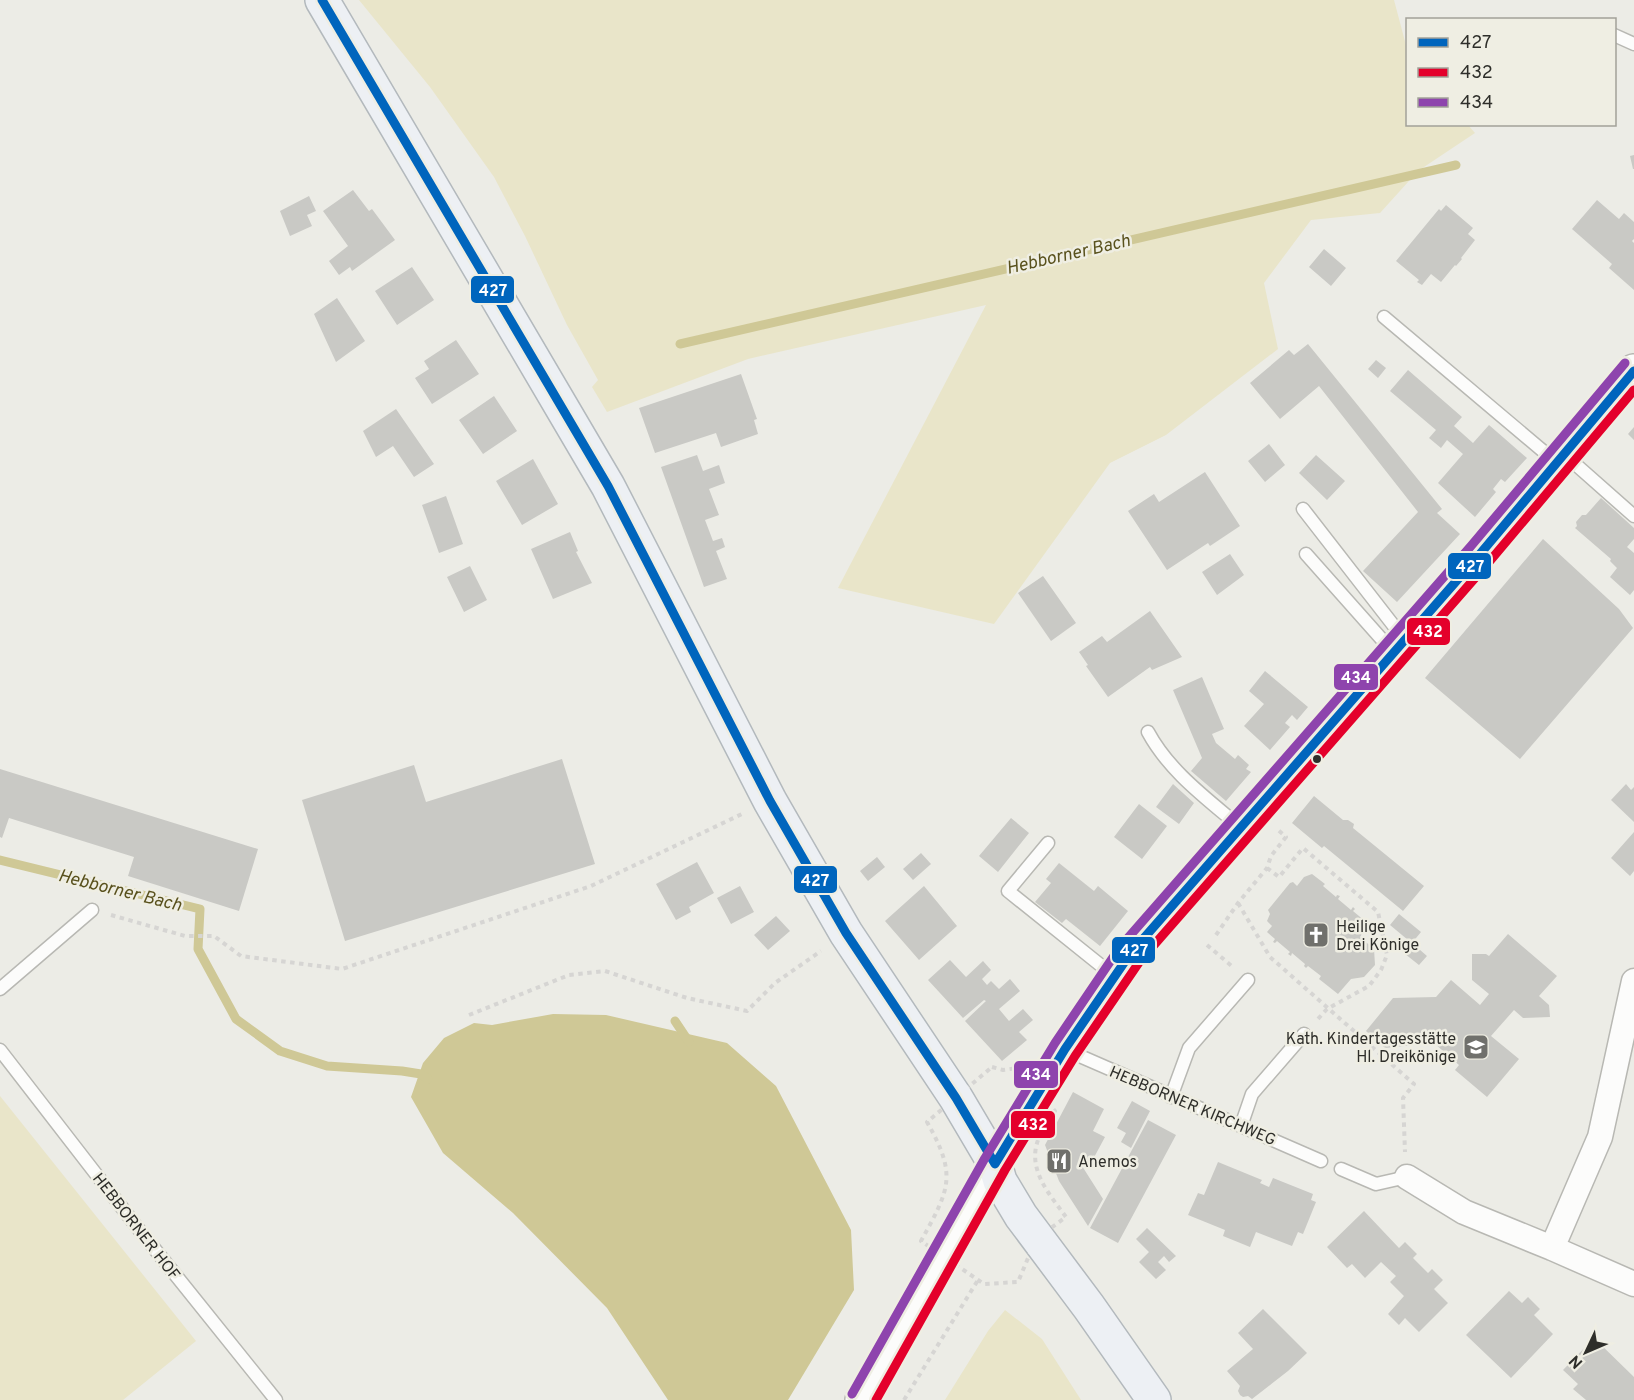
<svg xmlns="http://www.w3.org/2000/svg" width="1634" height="1400" font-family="Overpass,sans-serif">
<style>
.green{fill:#e9e5c9}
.water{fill:#cfc896}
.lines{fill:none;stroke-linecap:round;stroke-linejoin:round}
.stream{stroke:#cfc896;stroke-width:9}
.building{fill:#c9c9c5}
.service-casing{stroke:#b8b8b3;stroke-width:15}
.minor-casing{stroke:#b8b8b3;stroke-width:27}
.secondary-casing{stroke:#b8b8b3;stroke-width:36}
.primary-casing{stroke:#b3b9bd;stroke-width:36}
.path{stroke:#d6d5d3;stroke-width:4;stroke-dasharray:4.5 4.5;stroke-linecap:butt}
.service{stroke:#fcfcfb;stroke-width:12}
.minor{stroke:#fcfcfb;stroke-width:24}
.secondary{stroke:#fcfcfb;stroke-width:33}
.primary{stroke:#edf0f4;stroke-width:33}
.bus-1-casing{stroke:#efeee3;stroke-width:14}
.bus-2-casing{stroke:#efeee3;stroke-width:14}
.bus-3-casing{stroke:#efeee3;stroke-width:14}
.bus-1{stroke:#0065bd;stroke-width:9}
.bus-2{stroke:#e4002b;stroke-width:9}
.bus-3{stroke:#8e44ad;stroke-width:9}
.bus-dot{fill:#2e2e2a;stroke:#efeee3;stroke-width:2}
.labels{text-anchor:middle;stroke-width:5;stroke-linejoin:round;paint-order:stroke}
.poi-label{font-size:16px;fill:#2e2e2a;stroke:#efeee3;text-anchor:start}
.street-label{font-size:16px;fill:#2e2e2a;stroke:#efeee3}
.water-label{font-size:18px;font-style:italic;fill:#59511d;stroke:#efeee3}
.line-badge{stroke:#efeee3;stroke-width:2}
.badge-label{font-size:16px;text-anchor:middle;font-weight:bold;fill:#fff}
</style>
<rect width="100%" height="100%" fill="#ecece6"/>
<path class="green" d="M359,0H1394L1407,49L1408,124L1468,125L1475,133L1418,171L1380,213L1311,220L1264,283L1278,349L1166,435L1110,463L994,624L838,588L986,305L748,359L607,412L592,387L598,380L567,325L525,236L494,177L430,87Z
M0,1096L196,1341L123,1400H0Z
M1005,1310L1042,1339L1081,1400H945L988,1331Z"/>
<path class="water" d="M553,1014L606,1015L727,1043L776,1086L851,1230L854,1290L788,1400H668L607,1308L513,1213L443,1153L411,1097L423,1063L444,1038L474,1023L492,1025Z"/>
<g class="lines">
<path class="stream" d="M680,344L1456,165
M0,860L200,909L198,949L236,1019L280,1051L327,1066L402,1071L421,1074L428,1079
M675,1021L689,1042"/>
</g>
<path class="building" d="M1634,155V169H1633L1630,156Z
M353,190L369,211L372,209L395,240L352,271L350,267L339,275L329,261L348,246L323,211Z
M309,196L316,211L307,215L312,226L290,236L280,211Z
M1597,200L1619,219L1624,213L1634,222V239L1632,241L1634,243V290L1609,268L1612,264L1572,229Z
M1446,205L1473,228L1468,234L1475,240L1461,258L1462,259L1456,266L1455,265L1441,282L1431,274L1422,285L1417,282L1419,280L1396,261L1439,209L1441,211Z
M1324,249L1346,268L1331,286L1309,267Z
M412,267L434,300L397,325L375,291Z
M337,298L365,341L336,362L314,314Z
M456,340L479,374L432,404L415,378L429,369L424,361Z
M1308,344L1442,509L1437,513L1460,534L1397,602L1363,571L1418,512L1319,386L1280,419L1250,383L1289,350L1294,355Z
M1376,360L1386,368L1378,378L1368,369Z
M1408,370L1462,417L1454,426L1473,443L1489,425L1527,458L1505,482L1501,479L1493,489L1496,492L1475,517L1438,483L1463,454L1447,440L1441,448L1429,438L1436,430L1390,391Z
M741,374L757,419L754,420L758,434L721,447L716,433L655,453L639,408Z
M494,396L517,431L483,454L459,420Z
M396,409L434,464L414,477L393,446L376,457L363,431Z
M1634,427V440L1628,434Z
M1269,444L1285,465L1265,482L1248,461Z
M697,455L703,471L719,465L725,483L709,489L719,515L705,520L713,541L722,538L725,547L716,551L727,579L704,587L661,467Z
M1316,455L1345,481L1327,500L1299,473Z
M533,459L558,504L522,525L496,481Z
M1205,472L1240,526L1210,546L1208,543L1167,570L1128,511L1154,494L1159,502Z
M446,496L463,544L439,553L422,505Z
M1601,498L1634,528V539L1627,547L1634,553V590L1630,595L1610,577L1617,568L1610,561L1611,559L1575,528L1577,526L1576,522L1582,515H1586Z
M570,532L578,551L576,552L592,583L553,599L531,549Z
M1543,539L1619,609L1633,628L1520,759L1425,678Z
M1230,554L1244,575L1217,595L1202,572Z
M470,566L487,600L464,612L447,577Z
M1043,576L1076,623L1051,641L1018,593Z
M1150,611L1182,657L1152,670L1150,667L1108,697L1086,666L1088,665L1079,652L1102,636L1107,642Z
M1265,671L1308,707L1297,720L1292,715L1285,723L1290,727L1270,750L1244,726L1264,704L1249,691Z
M1202,677L1224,729L1212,734L1216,743L1235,759L1238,755L1249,765L1246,769L1251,772L1226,801L1191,771L1202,758L1173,690Z
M562,759L595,864L345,941L302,800L414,765L426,802Z
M0,769L258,849L239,911L128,876L134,857L9,818L2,838L0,837Z
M1173,784L1194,803L1179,824L1156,807Z
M1626,784L1631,790L1634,787V822L1611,800Z
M1314,796L1343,820H1348L1354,824L1353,828L1424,886L1403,911L1324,846L1322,848L1292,823Z
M1139,804L1167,826L1142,859L1114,837Z
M1011,818L1029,833L998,872L979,856Z
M1634,832V871L1630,876L1611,858Z
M921,853L931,864L913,880L903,869Z
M877,857L885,867L868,881L860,871Z
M697,862L714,893L689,907L691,912L676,920L656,884Z
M1059,863L1094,891L1098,886L1128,911L1100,946L1066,919L1062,923L1035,902L1051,883L1046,879Z
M1312,874L1325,884L1323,886L1336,897L1337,895L1340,896L1338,899L1351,910L1353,907L1355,909L1353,911L1366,922L1368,920L1370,921L1360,937L1374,949L1375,965L1364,977L1351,979L1338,994L1319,979L1321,976L1308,966L1306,968L1304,966L1305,964L1292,953L1291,956L1288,954L1290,952L1277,941L1275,943L1273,942L1275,939L1267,932L1272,926L1267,921L1270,914L1268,910L1290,883L1293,882L1297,886L1304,877Z
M740,886L754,912L731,924L717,898Z
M924,886L957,926L919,960L885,921Z
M1399,914L1421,932L1412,943L1427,956L1419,965L1400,950L1408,940L1390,925Z
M776,916L790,931L768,950L754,935Z
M1508,934L1557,976L1539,996L1549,1005L1550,1017L1523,1018L1514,1010L1491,1036L1519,1059L1487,1097L1455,1070L1459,1065L1434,1043L1385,1048L1366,1031L1393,998L1436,997L1451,980L1480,1005L1489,994L1472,980V954H1486L1489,956Z
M950,960L966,977L983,961L991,970L982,979L987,985L991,981L999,989L1010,979L1020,991L999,1009L1009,1021L1023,1009L1033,1020L1019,1032L1027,1040L1002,1061L965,1021L986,1001L984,1000L963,1018L928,980Z
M1073,1092L1104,1109L1093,1131L1105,1137L1091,1163L1086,1159L1082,1166L1103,1199L1088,1226L1059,1181L1045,1145Z
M1132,1101L1150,1111L1131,1148L1121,1142L1126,1133L1117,1128Z
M1148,1120L1176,1135L1118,1243L1090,1228Z
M1218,1162L1262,1180L1260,1183L1269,1187L1273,1178L1313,1194L1311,1200L1316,1202L1303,1234L1298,1232L1292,1246L1256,1232L1250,1247L1223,1236L1225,1230L1188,1215L1198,1193L1204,1195Z
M1364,1211L1399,1248L1405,1242L1417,1254L1413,1258L1428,1273L1432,1269L1443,1280L1434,1289L1448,1303L1419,1332L1405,1318L1399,1325L1388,1314L1404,1296L1390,1282L1396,1276L1381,1262L1365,1278L1352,1264L1347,1268L1327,1247Z
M1147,1228L1176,1256L1169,1262L1164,1256L1158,1262L1166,1270L1156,1279L1139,1262L1149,1252L1136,1239Z
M1509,1291L1522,1303L1528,1297L1540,1309L1534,1315L1553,1334L1511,1378L1466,1335Z
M1263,1309L1307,1353L1288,1371L1252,1399L1248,1396L1243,1397L1240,1395L1238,1391L1240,1386L1227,1371L1253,1349L1238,1333Z
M1594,1338L1634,1377V1400H1586L1573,1389L1578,1384L1563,1370Z"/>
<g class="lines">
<g class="service-casing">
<path id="service" d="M1614,35L1634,44
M1384,317L1556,462
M1565,455L1634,516
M1303,509L1404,639
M1306,554L1393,652
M1148,732C1169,771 1206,798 1239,826
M1048,843L1008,891L1114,976
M0,989L92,910
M0,1050L137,1227L276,1400
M1066,1050L1321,1161
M1171,1097L1189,1048L1248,980
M1241,1126L1252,1094L1304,1034
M1341,1169L1376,1184L1407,1177"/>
</g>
<g class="minor-casing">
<path id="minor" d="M1407,1177L1464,1212L1552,1248L1634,1284
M1552,1248L1600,1137L1634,981"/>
</g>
<g class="secondary-casing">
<path id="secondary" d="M862,1400L995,1164L1065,1049L1130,954L1480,554L1634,371"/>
</g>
<g class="primary-casing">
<path id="primary" d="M322,0L608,486L770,801L846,933L956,1098L995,1164L1000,1181L1021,1216L1089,1307L1154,1400"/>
</g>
<path class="path" d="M1267,868L1279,877L1303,848L1378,912L1387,955L1381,970L1369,986L1327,1009L1317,1020
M1238,903L1270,957L1414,1084L1403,1098L1405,1152
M111,915L185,936H214L241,956L342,969L591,886L744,813
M1216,935L1238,903L1267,868L1271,856L1286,837L1278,830
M1207,945L1234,968
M469,1015L569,975L605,971L687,998L747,1011L775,983L821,951
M992,1067L1003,1070L1018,1068L1055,1111C1049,1120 1042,1130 1038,1140C1027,1170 1050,1195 1066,1217L1036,1239L1018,1282L984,1284L921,1241C949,1190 958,1176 927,1122Z
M904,1400L978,1280"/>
<use href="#service" class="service"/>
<use href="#minor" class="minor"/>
<use href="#secondary" class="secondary"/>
<use href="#primary" class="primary"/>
<g class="bus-1-casing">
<path id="bus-1" d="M322,0L608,486L770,801L846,933L956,1098L995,1164
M995,1164L1065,1049L1130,954L1480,554L1634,371"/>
</g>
<g class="bus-2-casing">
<path id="bus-2" d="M876,1400L1005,1170L1075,1056L1140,961L1489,562L1634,390"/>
</g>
<g class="bus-3-casing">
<path id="bus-3" d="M852,1394L985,1158L1055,1043L1120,947L1471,546L1625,363"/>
</g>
<use href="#bus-1" class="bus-1"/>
<use href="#bus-2" class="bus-2"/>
<use href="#bus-3" class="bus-3"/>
</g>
<defs>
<g id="church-square" transform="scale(1.35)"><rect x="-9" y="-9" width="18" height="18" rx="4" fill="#70706c" stroke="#efeee3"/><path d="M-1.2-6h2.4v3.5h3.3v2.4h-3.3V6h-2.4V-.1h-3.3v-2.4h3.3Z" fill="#fff"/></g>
<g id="school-square" transform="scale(1.35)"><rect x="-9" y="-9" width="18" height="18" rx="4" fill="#70706c" stroke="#efeee3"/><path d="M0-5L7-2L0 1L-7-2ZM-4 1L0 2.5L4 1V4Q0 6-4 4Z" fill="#fff"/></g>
<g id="restaurant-square" transform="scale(1.35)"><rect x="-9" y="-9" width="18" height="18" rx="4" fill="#70706c" stroke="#efeee3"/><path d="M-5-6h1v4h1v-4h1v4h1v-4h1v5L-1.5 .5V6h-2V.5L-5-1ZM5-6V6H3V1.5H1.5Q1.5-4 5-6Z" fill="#fff"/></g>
</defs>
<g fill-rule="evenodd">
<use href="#church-square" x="1316" y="935"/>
<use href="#school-square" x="1476" y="1047"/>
<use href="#restaurant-square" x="1059" y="1161"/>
</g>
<circle class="bus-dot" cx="1317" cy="759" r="5"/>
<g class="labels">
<g class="poi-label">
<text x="1336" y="932">Heilige<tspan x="1336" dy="18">Drei Könige</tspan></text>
<text x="1456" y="1044" text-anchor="end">Kath. Kindertagesstätte<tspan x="1456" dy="18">Hl. Dreikönige</tspan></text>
<text x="1078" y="1167">Anemos</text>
</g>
<g class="street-label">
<text transform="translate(1193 1105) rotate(23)" y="6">HEBBORNER KIRCHWEG</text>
<text transform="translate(137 1226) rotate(52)" y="6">HEBBORNER HOF</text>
</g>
<g class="water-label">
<text transform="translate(1068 254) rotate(-13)" y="6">Hebborner Bach</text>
<text transform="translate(120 890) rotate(14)" y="6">Hebborner Bach</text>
</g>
</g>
<g class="line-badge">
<rect x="470" y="275" width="45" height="29" rx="6" fill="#0065bd"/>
<rect x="1447" y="552" width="45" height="28" rx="6" fill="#0065bd"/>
<rect x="1406" y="617" width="45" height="29" rx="6" fill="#e4002b"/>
<rect x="1333" y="663" width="46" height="28" rx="6" fill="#8e44ad"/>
<rect x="793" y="865" width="45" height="29" rx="6" fill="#0065bd"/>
<rect x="1111" y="936" width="45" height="28" rx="6" fill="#0065bd"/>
<rect x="1013" y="1060" width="46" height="29" rx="6" fill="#8e44ad"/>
<rect x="1010" y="1110" width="46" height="29" rx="6" fill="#e4002b"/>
</g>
<g class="badge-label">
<text x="493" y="296">427</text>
<text x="1470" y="572">427</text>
<text x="1428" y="637">432</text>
<text x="1356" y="683">434</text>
<text x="815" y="886">427</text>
<text x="1134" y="956">427</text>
<text x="1036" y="1080">434</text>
<text x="1033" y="1130">432</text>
</g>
<rect x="1406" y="18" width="210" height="108" fill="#efeee3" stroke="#a2a199" stroke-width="1.5"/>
<rect x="1418" y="38" width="30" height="9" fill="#0065bd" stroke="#a2a199" stroke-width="1.5"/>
<text x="1460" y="48" font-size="18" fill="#2e2e2a">427</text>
<rect x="1418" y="68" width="30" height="9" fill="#e4002b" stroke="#a2a199" stroke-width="1.5"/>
<text x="1460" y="78" font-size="18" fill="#2e2e2a">432</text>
<rect x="1418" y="98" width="30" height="9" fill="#8e44ad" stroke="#a2a199" stroke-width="1.5"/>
<text x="1460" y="108" font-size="18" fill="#2e2e2a">434</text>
<g transform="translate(1586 1352) rotate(226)" stroke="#efeee3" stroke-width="4.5" paint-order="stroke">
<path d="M0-4.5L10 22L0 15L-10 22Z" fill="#2e2e2a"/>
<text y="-9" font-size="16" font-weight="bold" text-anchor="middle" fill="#2e2e2a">N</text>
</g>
</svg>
